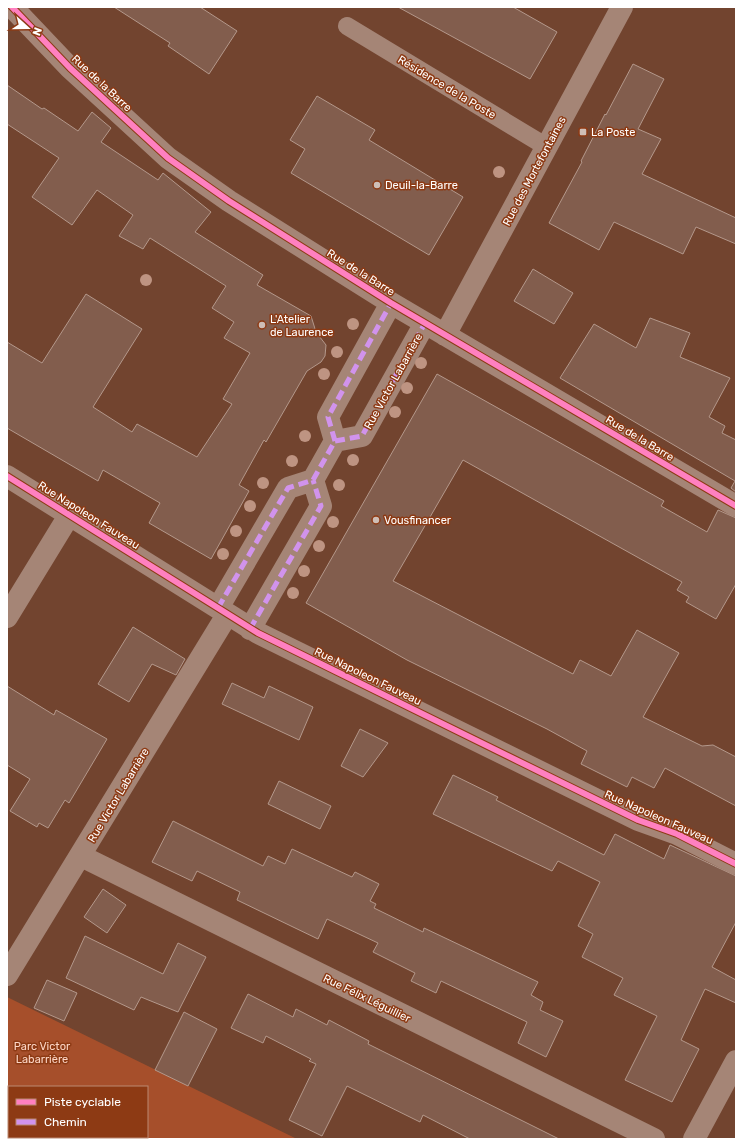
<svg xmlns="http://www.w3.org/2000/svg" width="743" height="1146" font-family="Rubik,sans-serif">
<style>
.green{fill:#a64f2b;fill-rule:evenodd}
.building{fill:#825d4d;stroke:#b4988b}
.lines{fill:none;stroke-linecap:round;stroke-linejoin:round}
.path{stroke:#a58576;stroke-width:2.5;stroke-dasharray:2 3;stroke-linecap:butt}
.service{stroke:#a58576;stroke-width:18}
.minor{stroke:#a58576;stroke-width:22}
.quiet{stroke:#d193ec;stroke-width:5;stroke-dasharray:10 5;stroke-linecap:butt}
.cycleway-casing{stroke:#8d3a14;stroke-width:8}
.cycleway{stroke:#ff80c0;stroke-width:6}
.tree{fill:#be9482}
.poi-dot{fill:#cebeb6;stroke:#8d3a14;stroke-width:1.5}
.labels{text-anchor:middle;stroke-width:3;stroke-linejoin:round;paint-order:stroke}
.street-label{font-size:11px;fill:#fff;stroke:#8d3a14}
.poi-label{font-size:11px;fill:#fff;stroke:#8d3a14;text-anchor:start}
.park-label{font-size:11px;fill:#fcd5c5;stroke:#8d3a14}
</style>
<rect width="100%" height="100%" fill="#72442f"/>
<path class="green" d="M7,997L297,1139H7ZM9,1087H147V1137H9Z"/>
<path class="building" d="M114,7H200L237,31L209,74L168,46L170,43Z
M398,7H513L557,32L530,79Z
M633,64L664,79L638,129L661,139L642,174L736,218V244L696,227L683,254L614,222L599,250L549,223L582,162L581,161L605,114L606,115Z
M7,85L42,109L44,108L78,131L92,112L111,128L101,142L158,180L163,173L211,212L195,232L263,275L257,285L311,316L316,332L326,345L325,356L321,362L307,371L266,442L264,440L239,485L249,491L211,559L149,523L160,503L103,470L98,481L7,428V342L42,363L86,294L142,329L93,407L132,432L137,424L197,457L232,404L223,399L250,353L224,338L234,322L212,308L226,286L150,238L143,249L119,236L133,215L97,190L72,225L32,197L59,158L7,124Z
M317,96L375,130L369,140L463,197L429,255L291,173L305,149L290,140Z
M533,269L573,293L554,324L514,301Z
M650,318L690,333L680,357L730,378L709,417L725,426L722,433L736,440V492L731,488L735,481L560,378L594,324L636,348Z
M437,374L664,501L661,506L707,532L718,510L736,518V584L716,619L686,602L689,597L677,590L682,582L463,460L393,581L573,674L580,660L611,676L637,630L679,653L643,717L702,746L713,745L736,757V806L665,768L654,788L632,777L627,787L581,764L587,751L547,729L407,660L306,603Z
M133,627L185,659L176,675L152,664L129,702L98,684Z
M232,683L264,698L269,686L313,707L299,740L222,704Z
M7,686L54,715L56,710L107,739L69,803L65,800L48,828L39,823L37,827L10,811L30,779L7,765Z
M360,729L388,743L363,777L341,766Z
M453,775L498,797L496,800L604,855L615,834L664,859L670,845L736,876V922L712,967L736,980V1003L705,989L681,1040L699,1049L672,1102L625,1080L657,1016L614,995L623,978L582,957L593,934L578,926L600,882L558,861L552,871L433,814Z
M279,781L331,806L320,829L268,804Z
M173,821L263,866L268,856L285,864L292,849L352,877L355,872L379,884L370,901L376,904L374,908L423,932L424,928L538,982L531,995L543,1002L540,1010L563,1021L546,1057L518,1043L527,1022L441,981L436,993L411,981L415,973L373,952L378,943L327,919L318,939L237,900L240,892L197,871L192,881L152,862Z
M103,889L126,905L107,933L84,917Z
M85,936L163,974L178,943L206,957L178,1012L141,997L134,1010L66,978Z
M47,980L77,993L64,1021L34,1008Z
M248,994L293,1017L296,1009L327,1025L329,1020L369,1041L368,1044L559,1139H470L423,1115L420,1122L347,1086L322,1136L289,1120L316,1064L309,1061L311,1059L266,1036L263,1043L231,1028Z
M184,1012L217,1029L188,1086L155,1070Z"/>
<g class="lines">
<path class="path" d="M7,1113L9,1114
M73,1137L77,1139"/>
<path class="service" d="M347,26L547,147"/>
<path class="minor" d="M12,7L70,68L168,158L229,201L391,303L736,506
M445,335L622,7
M335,441L362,436L425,323
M7,476L258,633L638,820L677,834L736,864
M218,608L288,488L313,480L335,441L328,417L391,303
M7,617L70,514
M250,629L321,506L313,480
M81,856L654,1139
M7,975L227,615
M694,1139L736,1061"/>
<path class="quiet" d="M335,441L362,436L425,323
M218,608L288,488L313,480L335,441L328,417L391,303
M250,629L321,506L313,480"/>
<g class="cycleway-casing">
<path id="cycleway" d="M12,7L70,68L168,158L229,201L391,303L736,506
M7,476L258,633L638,820L677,834L736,864"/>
</g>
<use href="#cycleway" class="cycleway"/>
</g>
<g class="tree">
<circle cx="499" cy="172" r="6"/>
<circle cx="146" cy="280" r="6"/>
<circle cx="353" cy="324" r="6"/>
<circle cx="337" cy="352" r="6"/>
<circle cx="421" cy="363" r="6"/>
<circle cx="324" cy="374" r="6"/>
<circle cx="407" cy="388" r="6"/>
<circle cx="395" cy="412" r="6"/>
<circle cx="305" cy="436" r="6"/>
<circle cx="353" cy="460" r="6"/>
<circle cx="292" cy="461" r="6"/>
<circle cx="263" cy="483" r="6"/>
<circle cx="339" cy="485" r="6"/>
<circle cx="250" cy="506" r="6"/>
<circle cx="333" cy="522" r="6"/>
<circle cx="236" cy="531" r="6"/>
<circle cx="319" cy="546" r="6"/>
<circle cx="223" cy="554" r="6"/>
<circle cx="304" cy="571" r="6"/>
<circle cx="293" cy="593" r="6"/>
</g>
<g class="poi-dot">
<rect x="579" y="128" width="8" height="8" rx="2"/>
<circle cx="377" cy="185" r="4"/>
<circle cx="262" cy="325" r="4"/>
<circle cx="376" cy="520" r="4"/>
</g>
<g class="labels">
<g class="street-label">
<text transform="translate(102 83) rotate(43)" y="4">Rue de la Barre</text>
<text transform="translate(447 87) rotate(31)" y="4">Résidence de la Poste</text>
<text transform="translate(534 171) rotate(-62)" y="4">Rue des Mortefontaines</text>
<text transform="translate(361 272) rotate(32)" y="4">Rue de la Barre</text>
<text transform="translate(393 381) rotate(-61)" y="4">Rue Victor Labarrière</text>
<text transform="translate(640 438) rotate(31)" y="4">Rue de la Barre</text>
<text transform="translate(89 515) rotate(32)" y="4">Rue Napoleon Fauveau</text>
<text transform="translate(368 676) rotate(26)" y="4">Rue Napoleon Fauveau</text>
<text transform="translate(118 795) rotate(-59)" y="4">Rue Victor Labarrière</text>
<text transform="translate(659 817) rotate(24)" y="4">Rue Napoleon Fauveau</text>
<text transform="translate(367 998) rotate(26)" y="4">Rue Félix Léguillier</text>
</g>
<g class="poi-label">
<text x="591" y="136">La Poste</text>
<text x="385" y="189">Deuil-la-Barre</text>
<text x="270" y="323">L'Atelier<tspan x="270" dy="13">de Laurence</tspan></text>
<text x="384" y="524">Vousfinancer</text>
</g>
<g class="park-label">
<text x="42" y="1050">Parc Victor<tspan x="42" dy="13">Labarrière</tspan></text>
</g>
</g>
<rect width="743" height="1146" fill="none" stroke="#ffffff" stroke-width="16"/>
<rect x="8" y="1086" width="140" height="52" fill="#8d3a14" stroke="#bb8972"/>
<rect x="16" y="1099" width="20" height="6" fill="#ff80c0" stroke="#bb8972"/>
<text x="44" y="1106" font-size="12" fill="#ffffff">Piste cyclable</text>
<rect x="16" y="1119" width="20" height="6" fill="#d193ec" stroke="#bb8972"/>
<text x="44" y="1126" font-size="12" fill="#ffffff">Chemin</text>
<g transform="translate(28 28) rotate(111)" stroke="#8d3a14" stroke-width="3" paint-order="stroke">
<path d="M0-3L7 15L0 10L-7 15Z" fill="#ffffff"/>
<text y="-6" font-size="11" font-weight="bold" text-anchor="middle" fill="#ffffff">N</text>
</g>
</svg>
